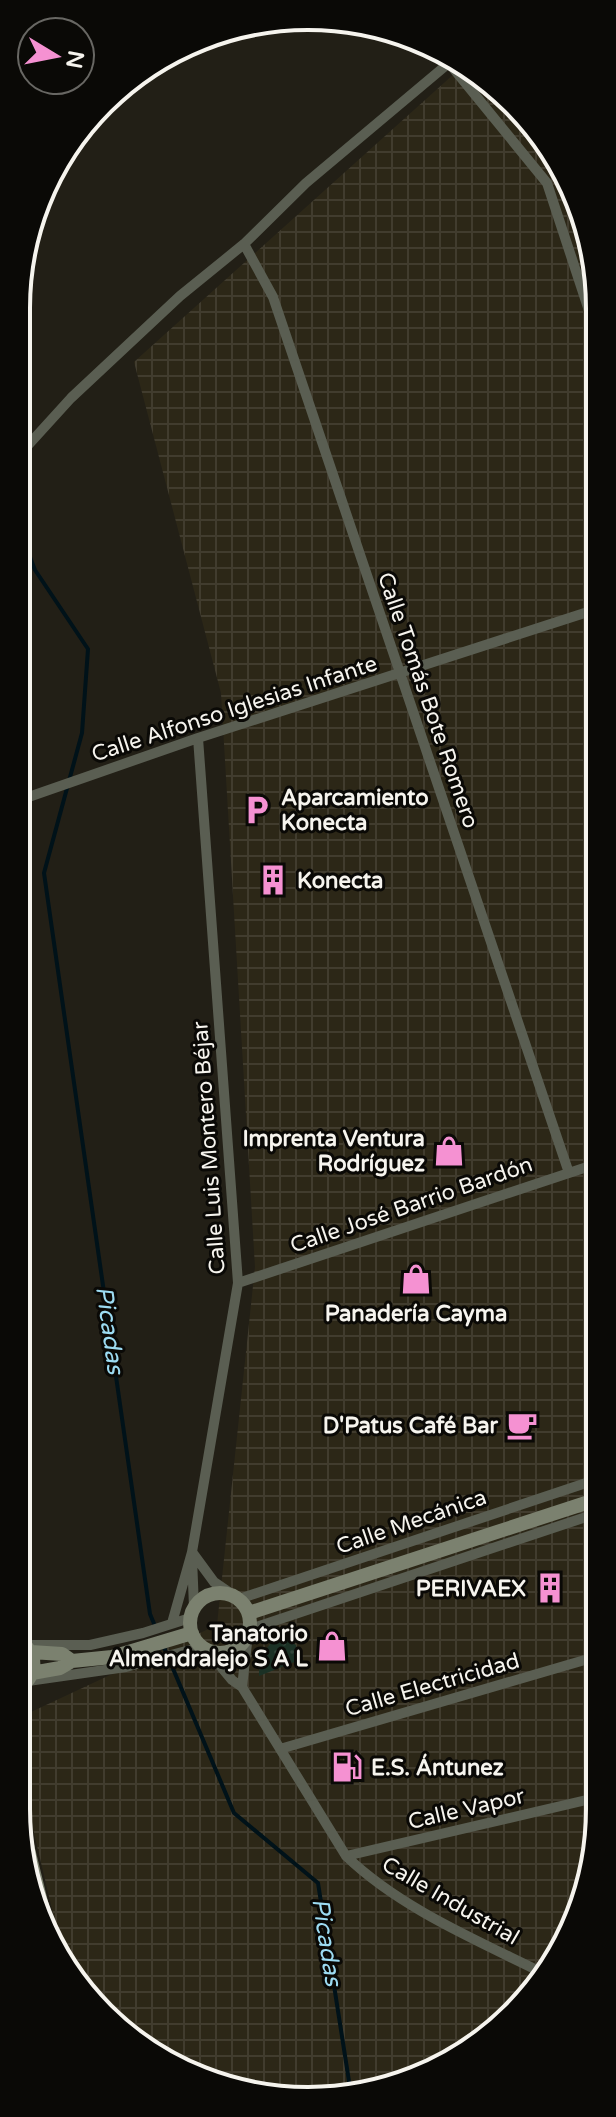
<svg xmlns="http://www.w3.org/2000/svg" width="616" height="2117" font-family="'Varela Round',sans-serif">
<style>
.industrial{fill:url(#industrial-grid)}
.grass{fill:url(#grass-dots)}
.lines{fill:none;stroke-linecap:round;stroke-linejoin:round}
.stream{stroke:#001219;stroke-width:4}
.street{stroke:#5a5e52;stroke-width:10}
.secondary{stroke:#7b816f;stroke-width:14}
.labels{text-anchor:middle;stroke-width:6;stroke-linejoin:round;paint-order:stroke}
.street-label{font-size:22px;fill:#f6f4ee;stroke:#0a0906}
.poi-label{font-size:22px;font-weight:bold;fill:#f6f4ee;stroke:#0a0906;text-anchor:end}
.water-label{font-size:24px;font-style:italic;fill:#9cdbf2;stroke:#0a0906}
.rim{fill:none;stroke:#f6f4ee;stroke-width:4}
</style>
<defs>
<pattern id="industrial-grid" width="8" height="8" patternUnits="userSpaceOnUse" patternTransform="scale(2)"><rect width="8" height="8" fill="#2c2717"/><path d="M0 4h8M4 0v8" fill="none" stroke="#413c2e"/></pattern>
<pattern id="grass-dots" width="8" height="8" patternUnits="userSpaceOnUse" patternTransform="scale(2)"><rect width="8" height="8" fill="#1b3125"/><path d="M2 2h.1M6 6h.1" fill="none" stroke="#32453a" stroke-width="1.8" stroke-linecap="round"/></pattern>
</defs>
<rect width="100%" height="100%" fill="#221f16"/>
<path class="industrial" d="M465,64L527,115L570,179L598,270L594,1866L551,1971L485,2041L384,2091L288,2100L178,2071L89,2002L65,1964L16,1757V1719L217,1625L255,1267L221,693L134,362Z"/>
<path class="grass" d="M278,1636L296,1645L297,1661L259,1676C258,1661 266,1646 278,1636Z"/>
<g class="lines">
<path class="stream" d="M21,534L35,570L88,649L82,733L44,873L150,1614L155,1626
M163,1645L234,1813L318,1883L351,2094"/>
<path class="street" d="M449,63L547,183L597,335
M244,244L273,297L569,1173
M21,453L71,398L180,296L244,244L306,183L456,57
M20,800L198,738L597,609
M238,1283L596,1164
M192,1552L214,1582L233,1595
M192,1558L194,1607
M239,1599L595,1480
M172,1623L192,1552L238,1283L198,738
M250,1629L595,1514
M25,1645H90L143,1633L190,1618
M207,1650L232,1680L242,1687L346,1856C401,1909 479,1941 547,1975
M28,1681L126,1667L201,1647
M242,1687L248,1635
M280,1749L595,1657
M346,1856L595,1798"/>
<path class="secondary" d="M190 1623a30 30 0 1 1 60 0a30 30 0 1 1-60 0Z
M249,1613L595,1500
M31,1652L62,1654L72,1661
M32,1673L60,1668L72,1661L112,1657L192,1633
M16,1689C39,1678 39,1651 17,1640
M16,1800L50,1939"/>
</g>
<defs>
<g id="parking-bare" transform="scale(2.4)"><path d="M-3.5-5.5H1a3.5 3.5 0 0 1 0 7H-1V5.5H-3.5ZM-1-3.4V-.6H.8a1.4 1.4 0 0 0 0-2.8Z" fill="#f591d2" stroke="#0a0906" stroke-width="2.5" paint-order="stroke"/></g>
<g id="building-bare" transform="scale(2.4)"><path d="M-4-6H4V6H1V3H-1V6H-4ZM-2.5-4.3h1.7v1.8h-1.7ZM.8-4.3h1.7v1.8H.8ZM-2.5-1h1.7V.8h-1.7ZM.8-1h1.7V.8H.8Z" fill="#f591d2" stroke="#0a0906" stroke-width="2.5" paint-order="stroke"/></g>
<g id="shop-bare" transform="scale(2.4)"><path d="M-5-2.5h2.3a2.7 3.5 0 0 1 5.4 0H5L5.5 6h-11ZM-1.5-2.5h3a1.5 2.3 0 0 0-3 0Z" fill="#f591d2" stroke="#0a0906" stroke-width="2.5" paint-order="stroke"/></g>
<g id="cafe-bare" transform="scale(2.4)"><path d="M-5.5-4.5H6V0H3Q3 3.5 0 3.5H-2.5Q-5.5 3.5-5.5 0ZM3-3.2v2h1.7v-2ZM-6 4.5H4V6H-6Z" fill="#f591d2" stroke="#0a0906" stroke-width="2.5" paint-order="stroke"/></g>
<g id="fuel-bare" transform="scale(2.4)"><path d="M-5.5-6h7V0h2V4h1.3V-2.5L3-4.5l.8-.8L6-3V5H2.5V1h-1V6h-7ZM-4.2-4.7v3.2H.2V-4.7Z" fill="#f591d2" stroke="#0a0906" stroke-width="2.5" paint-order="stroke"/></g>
</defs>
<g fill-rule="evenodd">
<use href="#parking-bare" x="257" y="810"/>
<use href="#building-bare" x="273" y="880"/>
<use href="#shop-bare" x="449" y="1151"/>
<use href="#shop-bare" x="416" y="1279"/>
<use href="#cafe-bare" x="522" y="1425"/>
<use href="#building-bare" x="550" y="1588"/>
<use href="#shop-bare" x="332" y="1646"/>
<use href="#fuel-bare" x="347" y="1767"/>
</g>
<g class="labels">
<g class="street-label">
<text transform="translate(429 700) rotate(71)" y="8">Calle Tomás Bote Romero</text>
<text transform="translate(234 708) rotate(-18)" y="8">Calle Alfonso Iglesias Infante</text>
<text transform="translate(208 1148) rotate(-94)" y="8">Calle Luis Montero Béjar</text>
<text transform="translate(411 1204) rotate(-19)" y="8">Calle José Barrio Bardón</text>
<text transform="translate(411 1521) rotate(-19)" y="8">Calle Mecánica</text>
<text transform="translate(432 1684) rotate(-16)" y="8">Calle Electricidad</text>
<text transform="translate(466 1808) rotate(-13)" y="8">Calle Vapor</text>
<text transform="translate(451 1900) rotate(30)" y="8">Calle Industrial</text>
</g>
<g class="poi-label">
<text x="281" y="805" text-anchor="start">Aparcamiento<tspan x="281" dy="25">Konecta</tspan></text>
<text x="297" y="888" text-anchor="start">Konecta</text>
<text x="425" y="1146">Imprenta Ventura<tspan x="425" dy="25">Rodríguez</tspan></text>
<text x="416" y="1321" text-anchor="middle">Panadería Cayma</text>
<text x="498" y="1433">D'Patus Café Bar</text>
<text x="526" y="1596">PERIVAEX</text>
<text x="308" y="1641">Tanatorio<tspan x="308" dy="25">Almendralejo S A L</tspan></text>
<text x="371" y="1775" text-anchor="start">E.S. Ántunez</text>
</g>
<g class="water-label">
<text transform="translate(110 1330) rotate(82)" y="8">Picadas</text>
<text transform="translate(327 1942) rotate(81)" y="8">Picadas</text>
</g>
</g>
<path d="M0 0H616V2117H0ZM308 30H308A278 278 0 0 1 586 308V1809A278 278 0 0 1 308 2087H308A278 278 0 0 1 30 1809V308A278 278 0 0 1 308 30Z" fill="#0a0906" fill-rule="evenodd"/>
<path class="rim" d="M308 30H308A278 278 0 0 1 586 308V1809A278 278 0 0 1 308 2087H308A278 278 0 0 1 30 1809V308A278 278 0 0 1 308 30Z"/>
<g transform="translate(56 56) rotate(100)"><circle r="38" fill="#0a0906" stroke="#686763" stroke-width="2"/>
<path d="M0-6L14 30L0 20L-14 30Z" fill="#f591d2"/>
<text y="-12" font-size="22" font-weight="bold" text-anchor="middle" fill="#f6f4ee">N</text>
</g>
</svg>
